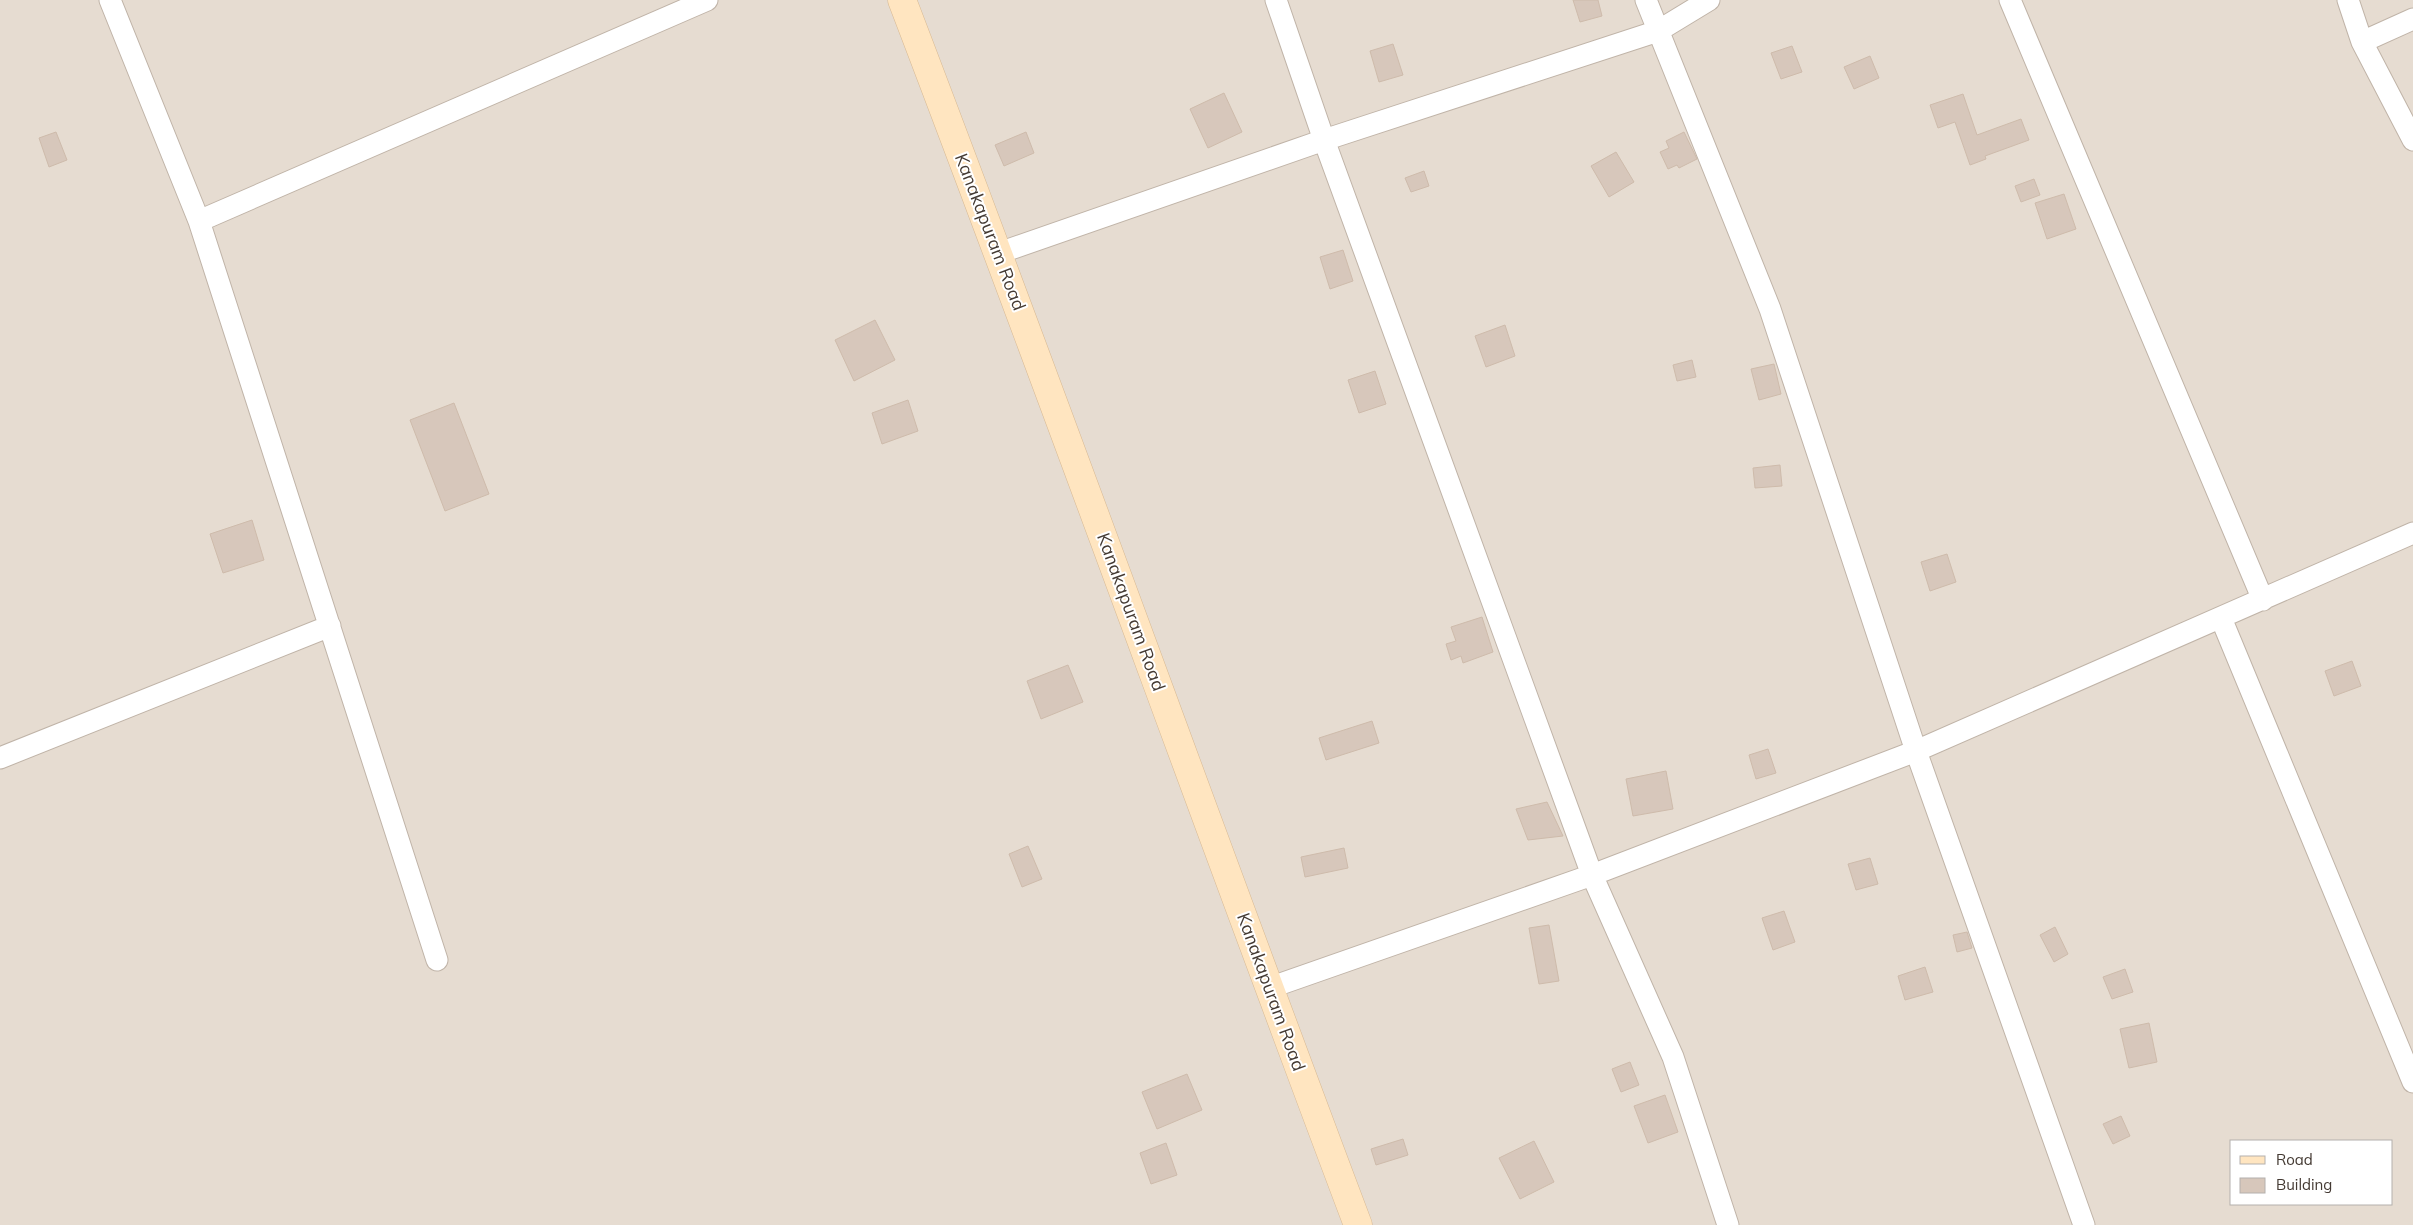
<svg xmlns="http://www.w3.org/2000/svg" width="2413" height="1225" font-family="Mulish,sans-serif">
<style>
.residential{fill:#e6dcd1;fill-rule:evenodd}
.building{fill:#d7c7bb;stroke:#cebbab}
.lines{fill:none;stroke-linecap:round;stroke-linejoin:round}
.street-casing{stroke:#c0b4a8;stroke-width:23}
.secondary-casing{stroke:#d7b993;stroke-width:29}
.street{stroke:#fff;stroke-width:21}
.secondary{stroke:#ffe5c0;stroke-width:28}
.labels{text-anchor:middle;stroke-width:4;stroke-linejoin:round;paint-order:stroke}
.street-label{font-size:18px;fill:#443a33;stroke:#fff}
</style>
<rect width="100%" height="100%" fill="#f2ebe3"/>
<path class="residential" d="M0,0H2413V1225H0ZM2232,1141H2392V1204H2232Z"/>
<path class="building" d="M1573,0H1598L1602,16L1580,22Z
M1393,44L1403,75L1379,82L1370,51Z
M1792,46L1802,72L1781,79L1771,53Z
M1870,56L1879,78L1854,89L1844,67Z
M1224,93L1242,132L1208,148L1190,109Z
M1963,94L1977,135L2021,119L2029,140L1985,156L1986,159L1970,165L1955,122L1938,128L1930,105Z
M56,132L67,160L49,167L39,138Z
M1026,132L1034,153L1004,166L995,145Z
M1684,132L1697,159L1679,168L1677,165L1668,169L1660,152L1669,148L1666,141Z
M1616,152L1634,182L1609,197L1591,166Z
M1424,171L1429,186L1411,192L1405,178Z
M2034,179L2040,195L2021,202L2015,186Z
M2064,194L2076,229L2047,239L2035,203Z
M1343,250L1353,281L1330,289L1320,257Z
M875,320L895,360L854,381L835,340Z
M1505,325L1515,356L1486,367L1475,336Z
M1692,360L1696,377L1677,381L1673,365Z
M1774,364L1781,394L1759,400L1751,369Z
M1375,371L1386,404L1359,413L1348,380Z
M908,400L918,431L882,444L872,413Z
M454,403L489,494L445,511L410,420Z
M1780,465L1782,486L1755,488L1753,468Z
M252,520L264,560L223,573L210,534Z
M1947,554L1956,582L1930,591L1921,562Z
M1482,617L1493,652L1463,663L1461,656L1451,660L1446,644L1456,641L1451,627Z
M2352,661L2361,686L2334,696L2325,671Z
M1068,665L1083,702L1041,719L1027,681Z
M1372,721L1379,743L1326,760L1319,738Z
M1768,749L1776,773L1756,779L1749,755Z
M1666,771L1673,809L1633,816L1626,779Z
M1547,802L1563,836L1528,840L1516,809Z
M1028,846L1042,879L1022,887L1009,854Z
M1344,848L1348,868L1305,877L1301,857Z
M1870,858L1878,884L1856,890L1848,864Z
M1784,911L1795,942L1773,950L1762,918Z
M1549,925L1559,981L1539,984L1529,928Z
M2055,927L2068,954L2054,962L2040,935Z
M1967,932L1972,948L1957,952L1953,935Z
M1925,967L1933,992L1905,1000L1898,976Z
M2125,969L2133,992L2112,999L2103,977Z
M2149,1023L2157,1062L2129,1068L2120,1029Z
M1630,1062L1639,1085L1621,1092L1612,1069Z
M1187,1074L1202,1110L1157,1129L1142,1092Z
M1665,1095L1678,1132L1648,1143L1634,1106Z
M2121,1116L2130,1136L2113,1144L2103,1124Z
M1403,1139L1408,1155L1376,1165L1371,1149Z
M1534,1141L1554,1182L1520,1199L1499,1158Z
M1166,1143L1177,1175L1151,1184L1140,1153Z"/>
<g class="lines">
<g class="street-casing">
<path id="street" d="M110,0L199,221L437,960
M1276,0L1324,140L1592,875L1673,1057L1728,1225
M1646,0L1770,309L1916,751L2084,1225
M2010,0L2263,600
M2348,0L2362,42L2413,140
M2362,42L2413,19
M199,221L707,0
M999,253L1324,140L1658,31L1709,0
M2221,618L2413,1082
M0,758L330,626
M1269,988L1592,875L1916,751L2413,533"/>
</g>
<g class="secondary-casing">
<path id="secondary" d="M902,0C1058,407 1204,817 1358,1225"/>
</g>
<use href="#street" class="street"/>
<use href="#secondary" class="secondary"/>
</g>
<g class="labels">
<g class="street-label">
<text transform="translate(990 232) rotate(69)" y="6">Kanakapuram Road</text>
<text transform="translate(1131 612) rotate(70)" y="6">Kanakapuram Road</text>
<text transform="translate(1271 992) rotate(70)" y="6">Kanakapuram Road</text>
</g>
</g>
<rect x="2230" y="1140" width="162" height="65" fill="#ffffff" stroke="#b4b0ad"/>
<rect x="2240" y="1156" width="25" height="8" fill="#ffe5c0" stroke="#b4b0ad"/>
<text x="2276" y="1165" font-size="15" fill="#443a33">Road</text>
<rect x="2240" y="1178" width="25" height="15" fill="#d7c7bb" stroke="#b4b0ad"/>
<text x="2276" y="1190" font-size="15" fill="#443a33">Building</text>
</svg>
